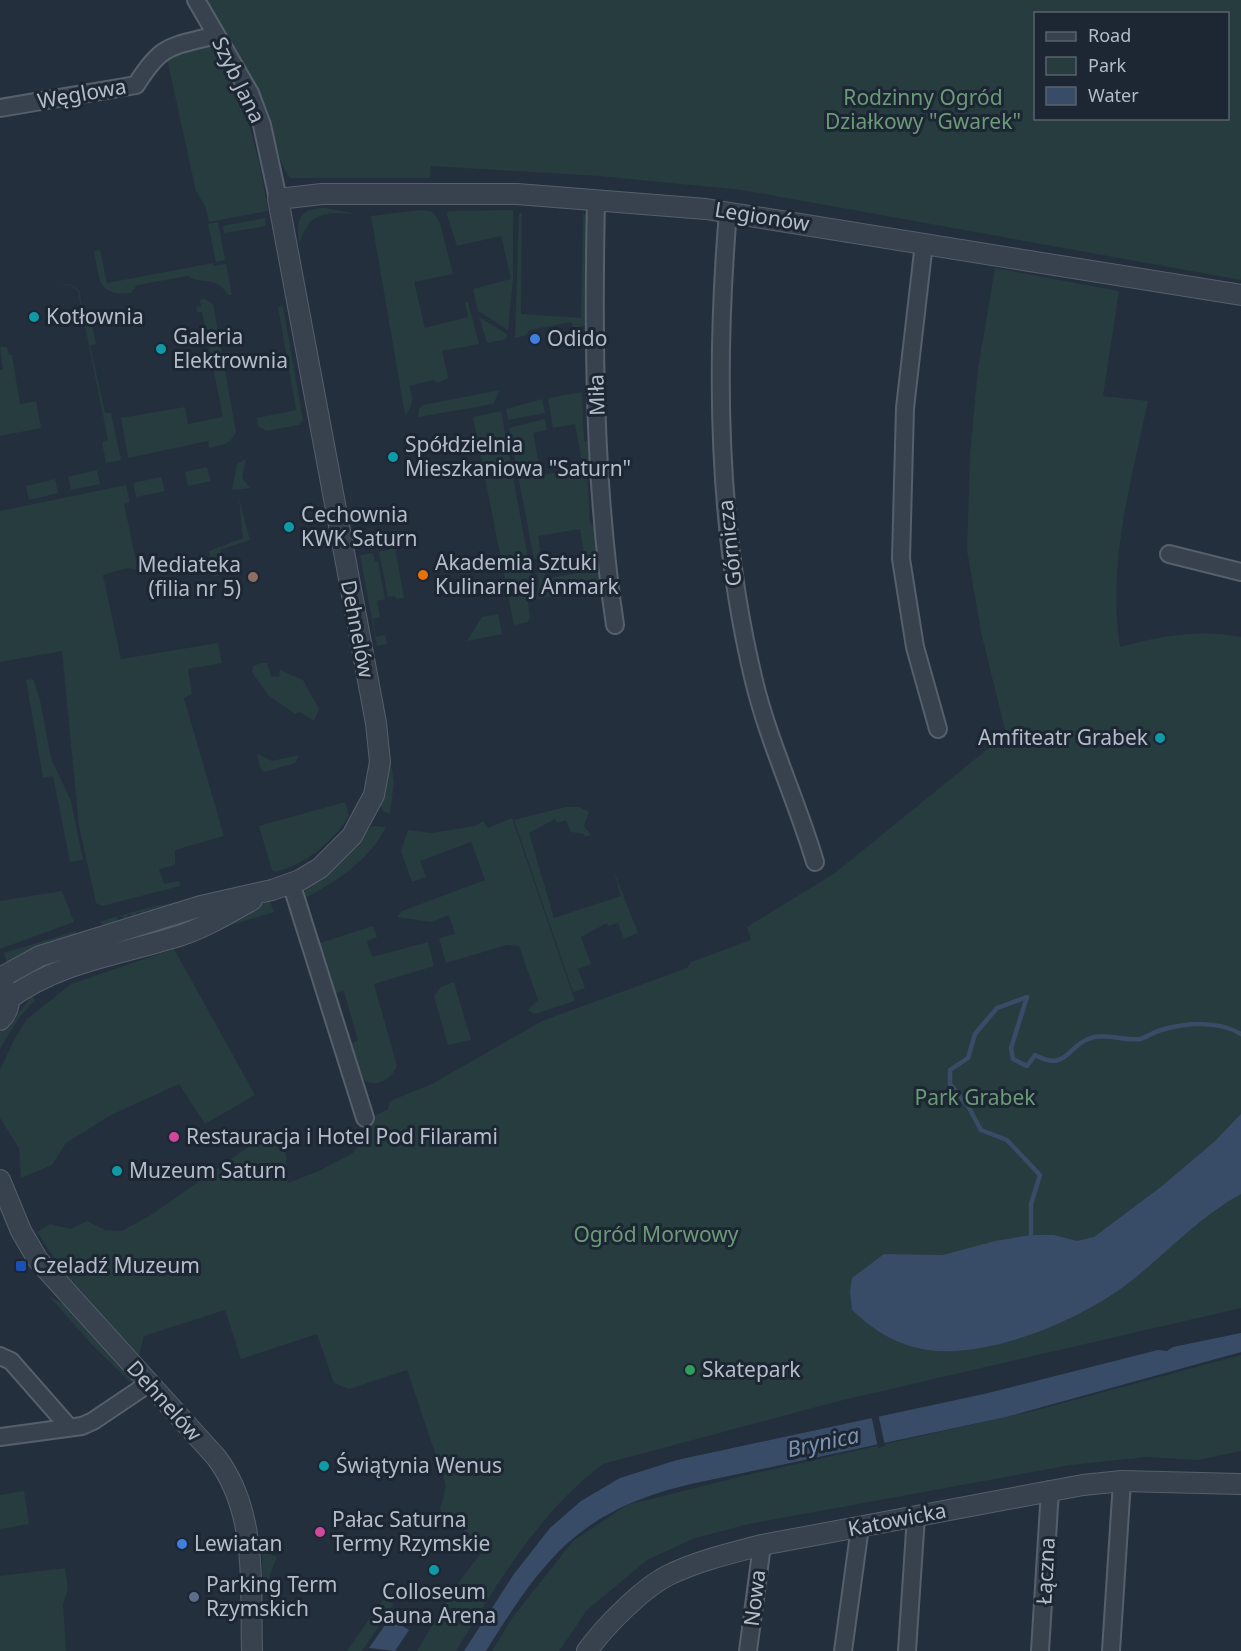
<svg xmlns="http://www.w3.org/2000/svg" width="1241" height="1651" font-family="'Noto Sans',sans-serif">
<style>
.green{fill:#263c3f;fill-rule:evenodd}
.water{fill:#394c67}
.pier{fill:#242f3e}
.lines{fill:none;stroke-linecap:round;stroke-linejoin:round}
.stream{stroke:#394c67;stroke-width:4.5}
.minor-casing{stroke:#565f6c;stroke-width:20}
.tertiary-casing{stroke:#565f6c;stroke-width:22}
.minor{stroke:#38414e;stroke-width:16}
.tertiary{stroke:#38414e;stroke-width:20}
.culture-dot{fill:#0f9aa8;stroke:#1d2633;stroke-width:2}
.shop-dot{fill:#3f7fe0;stroke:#1d2633;stroke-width:2}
.food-dot{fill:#e8710a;stroke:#1d2633;stroke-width:2}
.education-dot{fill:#8d6e63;stroke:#1d2633;stroke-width:2}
.hotel-dot{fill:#d1479c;stroke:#1d2633;stroke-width:2}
.transit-dot{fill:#1a4fb4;stroke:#1d2633;stroke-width:2}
.leisure-dot{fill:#2e9e5b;stroke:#1d2633;stroke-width:2}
.service-dot{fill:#5c6f8a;stroke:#1d2633;stroke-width:2}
.labels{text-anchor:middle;stroke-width:6;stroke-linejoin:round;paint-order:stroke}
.street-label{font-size:21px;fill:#b4bcc9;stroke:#1d2633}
.park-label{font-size:21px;fill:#6b9a76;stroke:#1d2633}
.poi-label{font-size:21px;fill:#b4bcc9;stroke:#1d2633;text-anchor:start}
.water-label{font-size:22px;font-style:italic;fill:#7c92b1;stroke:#1d2633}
</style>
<rect width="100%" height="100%" fill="#242f3e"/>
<path class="green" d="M205,0H1241V280L742,190L599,176L431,166L430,178H290C275,158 275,128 265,105C250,68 226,34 205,0ZM1036,14H1228V118H1036Z
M211,45C240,65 263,175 268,211L209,222L205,206L196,191L167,59L177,52Z
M326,208L355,214C324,212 310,211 299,244C296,219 299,208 326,208Z
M421,210L433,212L440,223L453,274L414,282L425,328L468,317L465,303L468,302L479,344L442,351L448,378L438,383L433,380L409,386C414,397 413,406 405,415L371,216Z
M513,210V279L508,330L478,311L473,289L511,279L501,236L457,246L447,215L448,211Z
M522,213L521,314L581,318L583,214L588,215L590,325L573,328L572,322L529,330L527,335L515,338L519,214Z
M265,218L266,226L224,233L223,226Z
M218,222L225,260L216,262L208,224Z
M100,250L107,283L213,263L214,266L226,264L232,295H228C215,274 203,286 188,276L137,285L131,293C96,296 100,279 94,251Z
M995,268L1119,291L1103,396L1148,401C1131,482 1107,564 1120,647C1161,636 1198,629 1241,637V1308L839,1401L603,1464C539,1512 497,1584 456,1651H417L455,1587L485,1548L440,1510L446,1485L407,1370L349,1389L334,1383L317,1334L241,1359L225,1310L144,1336L139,1356L60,1267L37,1232L50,1224L71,1229L87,1221L105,1230L122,1231L151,1215L274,1129L286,1155L288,1183L319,1171L353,1153L368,1131L363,1123L388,1109L390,1101L432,1084L542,1021L687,968L691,962L751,940L747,927L835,873L1006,734L981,632L967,550L970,455L978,368Z
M70,284L79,290L84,315L90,314L96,344L90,345L105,413H111L121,460L106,463L102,442L108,440L78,291L70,285L57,287Z
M205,299L213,304L236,432C230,445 222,445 209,448L208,441L128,458L121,418L185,407L188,424L223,417L202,312H197L196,307L201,306L200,300Z
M283,306L303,420L299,425L266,431L258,426L257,418L296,410L278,307Z
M479,317L507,334V339L487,343Z
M0,347H7L9,355H12L20,404L36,401L41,428L0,436V370L3,369Z
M500,390L493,404L419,417L418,415L419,408L423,405Z
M582,392L584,441L593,442V464L587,470L590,523L597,527L605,587L536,599L539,582L536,565L542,564L546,579L587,571L580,529L538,536L541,557L534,559L509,428L545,419L547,430L533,433L541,475L583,468L575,424L553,428L548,398Z
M542,399L545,413L508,420L506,409Z
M501,411L532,581L528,602L530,618L527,622L514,625L473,417Z
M246,459L242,478L250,488L232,490L237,464Z
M207,467L211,481L188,486L185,472Z
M97,470L100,484L71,490L68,477Z
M161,477L165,491L136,497L133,483Z
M55,479L58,493L29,500L26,486Z
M126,485L130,502L124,504L138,570L128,568L103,575L121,659L218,643L222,663L188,669L192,694L184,698L224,836L175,850V865L159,869L164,884L179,881L180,886L102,906L96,903L79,826L62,651L0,662V511Z
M239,499L250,540L220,550L224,574L213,577L209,551L243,538Z
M395,548L404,598L396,599L395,596L388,597L379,552Z
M373,553L375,562L378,561L385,599L377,601L380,617L373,619L376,637L385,635L387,644L377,646L360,555Z
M498,614L502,634L467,641L482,617Z
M261,663H267L271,676L279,677L280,670L303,680L319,709L314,721L300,712L295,714L268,695L252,672L253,666Z
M33,679L40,700L51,758L71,801L83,860L70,862L53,776L43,778L26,680Z
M387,743L394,782L390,814L383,811L380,803Z
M257,754L272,761L299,755L295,763L264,772L261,770Z
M345,802L349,816C332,843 306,864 275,872L272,870L259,826Z
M566,807H579L589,812L584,826L591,835L585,837L584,834L571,832L566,820L557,823L555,819L529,833L554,918L621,896L613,869L638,933L624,939L618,923L608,926L607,923L581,937L591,964L578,969L585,988L573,992L514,820Z
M512,818L575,1001L535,1014L528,1010L538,1000L519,946L507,945L446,963L439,938L455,934L449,915L431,922L397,917L402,911L485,880L471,842L420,861L426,877L412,882L401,851L408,830L432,833L475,826L483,821L488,828Z
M373,826L386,827C367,863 339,879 304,899C302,882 326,875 336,865C348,856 361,832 373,826Z
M62,891L74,922L0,949V901Z
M191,900L181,906L170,904L169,907L163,906L162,909L155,908L154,912L146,910L144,913L137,912L136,916L128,914L127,919L118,916L117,921L125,923L107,926L99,922C129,913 160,903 191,900Z
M270,901L274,912L231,925V918Z
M373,926L377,937L367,941L372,957L428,942L434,966L374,984L397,1066C390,1081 376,1088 361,1079L354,1067L347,1044L358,1041L344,991L333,994L317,944Z
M76,931L75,937L8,966L4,953Z
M174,949L255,1095L205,1124L179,1084L111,1115L66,1143L52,1165L21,1178L19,1148L0,1118V1070L15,1038L27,1019L71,984Z
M454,982L471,1040L448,1045L434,996L441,987Z
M32,995L35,1000L18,1019L0,1049V1032L14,1020Z
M48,1295L69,1308L133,1378L131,1383L94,1347Z
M1241,1355V1451L1198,1460L1147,1457L1071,1465L749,1524L695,1538L647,1560L587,1610L559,1651H492L512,1618L573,1541L627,1505L743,1476L1037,1410Z
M24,1491L29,1524L0,1529V1495Z
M262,1551L277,1557L270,1574V1588L263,1583Z
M65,1568L68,1589L63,1604L66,1651H0V1576Z
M384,1598L394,1604L362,1651H347Z"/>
<path class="water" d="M1241,1114V1194C1195,1219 1161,1260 1119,1290C1069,1325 971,1366 910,1346C887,1339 869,1326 852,1310L850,1291L852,1278L884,1254L943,1255L995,1241L1031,1235H1054L1077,1241L1094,1237L1162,1186L1214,1142Z
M1241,1333V1352L1006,1417L691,1484C580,1510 544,1558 486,1651H464L514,1574L550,1528L581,1501L620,1478L677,1460L984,1394L1158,1350L1167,1351L1173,1347Z
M390,1618L409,1630L395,1651L369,1648Z"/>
<path class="pier" d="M878,1413L885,1446L878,1448L871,1414Z"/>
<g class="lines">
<path class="stream" d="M1027,997L997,1008L975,1034L968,1058L950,1070V1084L968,1106L981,1130L1007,1140L1040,1175L1031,1204V1235
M1027,997L1011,1048L1013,1059L1027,1066L1035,1055C1069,1073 1066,1044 1094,1037C1108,1034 1125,1041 1140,1039C1147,1037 1154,1032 1161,1030C1186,1023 1218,1020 1241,1034"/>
<g class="minor-casing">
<path id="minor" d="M196,0L250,93L262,125L278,199
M0,108L136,85C162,43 171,47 216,35
M596,200C593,341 594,485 615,625
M728,212C715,368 717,528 754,681C769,743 797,801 815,862
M924,243L905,408L901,559L915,647L938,729
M1169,554L1241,572
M291,883L365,1118
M0,1356L11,1361L69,1427
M0,1437L82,1426L93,1421L148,1384
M748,1651L762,1545
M843,1651L860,1527
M907,1651L916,1516
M1040,1651L1050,1490
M1111,1651L1122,1481"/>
</g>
<g class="tertiary-casing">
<path id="tertiary" d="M0,978L40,956L201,906L272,890L300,880L320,868L352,836L374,795L380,762L376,723L278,199L322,194H517L706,209L1241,295
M9,999C59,961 124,954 182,935C206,927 229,913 252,900
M0,1020C10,1010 11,1000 5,988
M0,1180L21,1231L38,1260L216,1457C258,1512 250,1585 252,1651
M587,1651C605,1626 645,1585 673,1573C701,1560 732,1553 762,1545L1083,1485L1122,1481L1241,1484"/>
</g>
<use href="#minor" class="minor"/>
<use href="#tertiary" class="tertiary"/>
</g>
<g class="culture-dot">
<circle cx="34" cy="317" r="6"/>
<circle cx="161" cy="349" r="6"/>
<circle cx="393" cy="457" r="6"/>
<circle cx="289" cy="527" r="6"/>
<circle cx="1160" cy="738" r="6"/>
<circle cx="117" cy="1171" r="6"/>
<circle cx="324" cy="1466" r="6"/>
<circle cx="434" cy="1570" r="6"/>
</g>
<g class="shop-dot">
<circle cx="535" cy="339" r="6"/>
<circle cx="182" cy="1544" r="6"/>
</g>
<circle class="food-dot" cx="423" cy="575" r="6"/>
<circle class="education-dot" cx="253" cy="577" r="6"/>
<g class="hotel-dot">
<circle cx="174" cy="1137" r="6"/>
<circle cx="320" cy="1532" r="6"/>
</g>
<rect class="transit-dot" x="15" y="1260" width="12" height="12" rx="3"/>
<circle class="leisure-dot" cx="690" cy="1370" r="6"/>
<circle class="service-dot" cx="194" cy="1597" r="6"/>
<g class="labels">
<g class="street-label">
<text transform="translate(238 80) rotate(64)" y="7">Szyb Jana</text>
<text transform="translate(82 94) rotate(-10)" y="7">Węglowa</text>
<text transform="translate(762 217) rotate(9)" y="7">Legionów</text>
<text transform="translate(597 395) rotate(-92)" y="7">Miła</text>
<text transform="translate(730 543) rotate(-96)" y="7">Górnicza</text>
<text transform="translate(357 629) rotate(79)" y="7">Dehnelów</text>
<text transform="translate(164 1401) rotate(48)" y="7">Dehnelów</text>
<text transform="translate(897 1520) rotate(-11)" y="7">Katowicka</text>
<text transform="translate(1046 1571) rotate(-87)" y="7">Łączna</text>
<text transform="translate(755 1598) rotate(-83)" y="7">Nowa</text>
</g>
<g class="park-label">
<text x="923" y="105">Rodzinny Ogród<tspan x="923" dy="24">Działkowy "Gwarek"</tspan></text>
<text x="975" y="1105">Park Grabek</text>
<text x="656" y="1242">Ogród Morwowy</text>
</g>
<g class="poi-label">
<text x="46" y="324">Kotłownia</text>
<text x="173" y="344">Galeria<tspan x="173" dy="24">Elektrownia</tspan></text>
<text x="547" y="346">Odido</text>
<text x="405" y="452">Spółdzielnia<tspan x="405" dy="24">Mieszkaniowa "Saturn"</tspan></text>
<text x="301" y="522">Cechownia<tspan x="301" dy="24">KWK Saturn</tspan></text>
<text x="435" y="570">Akademia Sztuki<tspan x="435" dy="24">Kulinarnej Anmark</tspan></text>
<text x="241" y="572" text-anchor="end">Mediateka<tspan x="241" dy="24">(filia nr 5)</tspan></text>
<text x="1148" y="745" text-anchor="end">Amfiteatr Grabek</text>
<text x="186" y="1144">Restauracja i Hotel Pod Filarami</text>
<text x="129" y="1178">Muzeum Saturn</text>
<text x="33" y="1273">Czeladź Muzeum</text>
<text x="702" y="1377">Skatepark</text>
<text x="336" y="1473">Świątynia Wenus</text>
<text x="332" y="1527">Pałac Saturna<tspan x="332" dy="24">Termy Rzymskie</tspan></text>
<text x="194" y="1551">Lewiatan</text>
<text x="206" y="1592">Parking Term<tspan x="206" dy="24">Rzymskich</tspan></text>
<text x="434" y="1599" text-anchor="middle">Colloseum<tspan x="434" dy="24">Sauna Arena</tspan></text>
</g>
<g class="water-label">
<text transform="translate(823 1442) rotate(-12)" y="8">Brynica</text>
</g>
</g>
<rect x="1034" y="12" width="195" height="108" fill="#1d2633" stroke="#59626f" stroke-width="1.5"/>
<rect x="1046" y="32" width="30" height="9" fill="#38414e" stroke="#59626f" stroke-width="1.5"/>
<text x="1088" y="42" font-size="18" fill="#b4bcc9">Road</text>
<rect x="1046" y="57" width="30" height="18" fill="#263c3f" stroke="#59626f" stroke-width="1.5"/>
<text x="1088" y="72" font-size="18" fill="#b4bcc9">Park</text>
<rect x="1046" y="87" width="30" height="18" fill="#394c67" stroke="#59626f" stroke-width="1.5"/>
<text x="1088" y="102" font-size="18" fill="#b4bcc9">Water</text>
</svg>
